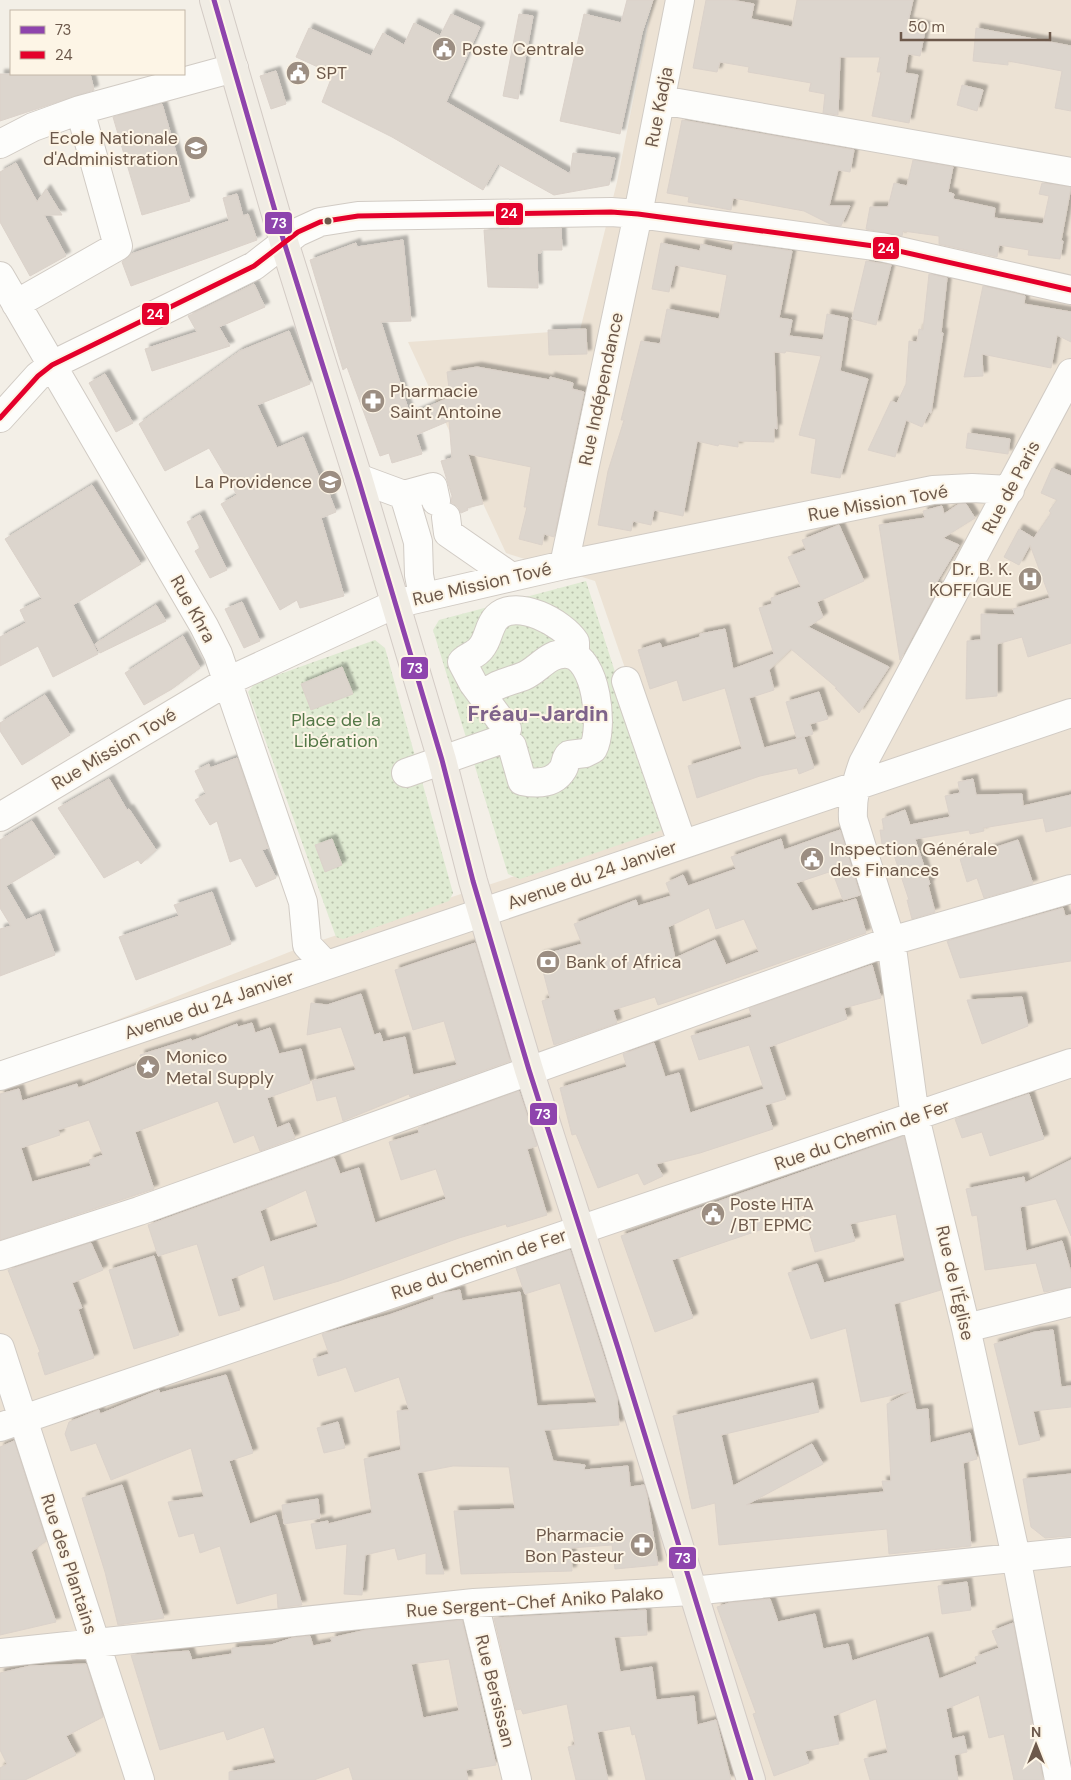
<svg xmlns="http://www.w3.org/2000/svg" width="1071" height="1780" font-family="'DM Sans',sans-serif">
<style>
.residential{fill:#ece2d4}
.park{fill:url(#park-dots)}
.building{fill:#dcd5cd;stroke:#dbd2ca;fill-rule:evenodd;filter:url(#shadow)}
.lines{fill:none;stroke-linecap:round;stroke-linejoin:round}
.minor-casing{stroke:#d1cbc4;stroke-width:30}
.major-casing{stroke:#d3cbc5;stroke-width:30}
.minor{stroke:#fdfdfb;stroke-width:28}
.major{stroke:#f0ece4;stroke-width:28}
.bus-1-casing{stroke:#fdf5e6;stroke-width:9}
.bus-2-casing{stroke:#fdf5e6;stroke-width:9}
.bus-1{stroke:#8e44ad;stroke-width:5}
.bus-2{stroke:#e4002b;stroke-width:5}
.bus-dot{fill:#6d594b;stroke:#fdf5e6;stroke-width:2}
.labels{text-anchor:middle;stroke-width:4;stroke-linejoin:round;paint-order:stroke}
.poi-label{font-size:18px;fill:#6d594b;stroke:#fdf5e6;text-anchor:start}
.street-label{font-size:18px;fill:#6d594b;stroke:#fdf5e6}
.park-label{font-size:18px;fill:#547847;stroke:#fdf5e6}
.district-label{font-size:22px;font-weight:bold;fill:#7e638a;stroke:#fdf5e6}
.line-badge{stroke:#fdf5e6;stroke-width:2}
.badge-label{font-size:14px;text-anchor:middle;font-weight:bold;fill:#fff}
</style>
<defs>
<pattern id="park-dots" width="8" height="8" patternUnits="userSpaceOnUse" patternTransform="scale(1.25)"><rect width="8" height="8" fill="#dfead2"/><path d="M2 2h.1M6 6h.1" fill="none" stroke="#b9c1ac" stroke-width="1.8" stroke-linecap="round"/></pattern>
<filter id="shadow"><feDropShadow dx="4.5" dy="-4.5" stdDeviation="1" flood-color="#0004"/></filter>
</defs>
<rect width="100%" height="100%" fill="#f3efe7"/>
<path class="residential" d="M653,0H1071V1780H0V1066L307,945L678,822L595,581L506,553L408,342L580,330L617,182Z"/>
<path class="park" d="M586,581L665,829L520,879L508,874L433,630L439,620Z
M375,640L385,648L453,893L449,901L343,939L336,937L248,692L255,683Z"/>
<path class="building" d="M627,0H653L642,33L620,134L560,121L584,14L621,23Z
M706,0H731L754,4L751,19L792,27L797,0H913L908,22L926,26L920,56L908,54L905,73L918,75L909,123L872,116L881,72H877L880,57H840L838,115L823,113L825,94L809,91L811,83L748,72L749,67L720,62L717,72L693,68Z
M451,14L480,27L446,102L570,174L573,153L615,158L609,185L554,195L498,164L483,190L392,137L322,102L333,74L296,57L309,28L371,56L383,33L404,45L414,23L440,36Z
M519,14L533,16L518,99L503,96Z
M976,28L1071,46V111L1055,108L1062,71L1008,61V65L973,61Z
M276,71L286,104L271,109L260,76Z
M0,74H90L94,90L0,121Z
M962,85L983,90L977,111L957,105Z
M162,104L190,201L142,215L113,117Z
M682,120L854,150L850,172L838,170L829,206H850L841,226L832,225L804,211L733,198L731,210L688,202L689,197L667,193Z
M913,160L953,167L948,192L954,194L953,199L995,208L994,218L1043,224L1049,196L1039,194L1042,183L1071,187L1061,241H1063L1060,259L1028,255L1029,250L999,245L997,257L939,244V236L903,231L902,236L866,229L870,207H888L894,183L907,186Z
M16,163L37,202L46,189L62,215H44L66,256L30,276L0,222V172Z
M237,194L243,216L248,214L257,240L131,286L122,262L131,254L229,221L223,198Z
M561,228L562,250H541V253H537L538,288L488,287L484,230Z
M403,240L411,321L381,322L410,415L450,397L447,372L477,367L550,380V377L573,383L572,389L584,392L554,537L544,534L542,545L519,539L527,507H524L531,467L468,454L483,504L467,508L468,510L461,513L458,507L451,502L452,496L441,461L452,458L449,421L416,435L422,454L392,463L389,453L380,456L347,367L343,370L310,260L356,243L357,247Z
M661,243L700,251L701,244L732,251L734,243L792,251L779,318L792,320L789,336L823,340L827,314L848,318L840,371L868,379L840,478L811,473L816,439L799,435L821,356L786,351L785,353L774,352L777,429L774,428V442L738,441V447L719,444L718,446L697,441L683,516L654,510L651,525L633,521L631,531L598,525L608,471L624,420H621L641,341L660,344L667,309L719,319L727,275L675,265L669,292L652,289Z
M866,261L891,265L876,325L852,319Z
M929,274L947,278L941,333H943L931,413L929,412L922,427L906,420L895,457L868,450L891,401L897,403L906,384L909,341L917,342L919,329L923,330Z
M254,284L265,307L219,327L230,346L152,371L145,349L197,332L188,316Z
M983,286L1025,296L1024,304L1071,312V342L1057,335L1051,368L982,354L983,376L964,377Z
M586,329L587,354L549,355L548,330Z
M289,331L310,384L257,405L277,448L303,437L322,484L325,483L336,512L321,518L344,596L300,608L297,600L280,610L221,504L237,495L209,448L165,471L139,424L240,351Z
M105,374L133,423L116,432L89,383Z
M968,433L1010,439L1008,454L966,448Z
M1052,468L1071,476V643L1028,657L1022,637L997,644V696L966,699L967,641L981,640V614L1015,615L1013,609L1050,598L1030,545L1019,565L1004,557L1019,529L1034,538L1051,513L1049,511L1057,500L1041,493Z
M92,485L141,564L73,605L98,654L53,677L38,646L0,666V637L26,623L20,610L42,599L5,539Z
M959,504H966L975,518L943,538L959,545L935,585L939,587L900,660L879,525L925,518L923,511L942,506L944,514Z
M200,515L227,570L210,578L195,551L200,548L187,522Z
M839,525L864,581L817,602L823,617L808,627L889,667L859,713L835,688H837L791,649L769,670L774,690L749,698L764,748L804,737L814,768L799,774L797,768L760,776L697,798L688,766L742,749L725,688L683,701L677,680L650,689L638,650L660,643L662,648L700,637V634L725,629L733,669L774,654L759,608L772,604L771,598L801,587L788,557L806,550L802,540Z
M242,602L260,641L244,648L225,609Z
M156,605L166,621L100,653L95,644Z
M183,636L200,668L172,689L144,705L125,673Z
M342,667L353,694L311,710L301,684Z
M819,692L828,719L810,724L813,734L797,739L786,702Z
M45,695L70,735L22,765L0,731V723Z
M237,758L268,848L262,850L276,878L256,887L241,858L230,862L217,821L210,825L195,800L206,794L195,771L209,764L210,768Z
M109,779L127,810L129,809L156,850L141,864L138,860L104,878L58,808Z
M973,779L976,795L1022,794L1023,806L1071,795V826L1046,832L1043,818L983,828L984,831L970,834L969,830L915,839L930,884L928,885L935,912L912,919L907,900H909L894,855L890,856L887,843L882,844L880,830H884L882,819L905,810L910,825L950,817L945,796L960,793L958,782Z
M32,821L55,857L6,886L26,920L40,914L55,955L0,976V929L11,926L0,908V840Z
M840,830L860,895L843,900L832,871L796,883L812,911L856,899L866,933L670,1001L658,1005L655,997L613,1010L617,1023L554,1045L542,1001L550,998L539,956L582,944L574,924L636,900L638,906L671,896L666,883L683,875L688,886L736,869L731,857L781,839L784,850ZM709,908L716,929L744,919L759,952L726,965L715,940L675,958L668,927Z
M332,839L342,865L325,872L315,845Z
M1018,840L1033,884L984,898L977,878L967,882L960,859Z
M212,892L231,944L136,980L119,937L179,916L174,905Z
M1063,908L1065,916L1071,915V961L960,978L947,941Z
M475,943L510,1061L410,1097L409,1094L343,1121L336,1096L317,1101L312,1081L356,1070L341,1027L307,1035L311,1003L327,1005L361,994L374,1035L380,1033L383,1042L405,1037L413,1075L457,1065L444,1021L413,1030L395,970Z
M872,965L881,998L844,1008L847,1019L769,1047L786,1099L765,1105L773,1129L700,1153L656,1164L663,1176L644,1185L638,1173L598,1188L576,1134L572,1135L560,1088L627,1067L623,1054L654,1043L665,1077L679,1073L690,1113L764,1089L749,1045L699,1060L691,1036L752,1017L749,1008Z
M1022,997L1028,1026L982,1044L967,1000Z
M252,1023L255,1033L270,1028L279,1054L301,1049L310,1083L267,1098L277,1128L289,1123L295,1138L260,1151L254,1135L234,1143L218,1101L135,1132L154,1189L0,1240V1094L19,1089L22,1101L77,1084L78,1088L143,1063L140,1055L191,1039L192,1041L237,1024L238,1027ZM89,1120L103,1155L89,1160L91,1166L32,1182L21,1148L60,1135L58,1130Z
M519,1091L537,1146L527,1149L547,1215L507,1227L506,1224L459,1238L339,1281L274,1300L264,1265L231,1279L240,1310L219,1316L197,1244L158,1256L148,1225L334,1158L340,1174L359,1168L375,1223L446,1199L436,1169L401,1180L389,1142L419,1133L418,1128ZM306,1190L318,1227L270,1242L260,1211Z
M1029,1094L1044,1139L990,1156L982,1132L962,1138L955,1119Z
M904,1136L941,1290L894,1304L912,1391L861,1402L846,1328L811,1339L788,1273L817,1264L824,1283L905,1261L896,1214L850,1224L855,1241L815,1252L804,1215L672,1260L693,1318L655,1332L621,1236Z
M1071,1160V1236L1056,1199L1020,1207L1026,1251L1062,1241L1071,1272V1287L1044,1292L1036,1263L985,1270L977,1215L972,1216L966,1189L1024,1177L1025,1183Z
M91,1243L103,1270L72,1283L82,1308L78,1309L94,1358L45,1375L38,1353L40,1352L8,1270Z
M570,1250L617,1398L619,1425L544,1430L553,1461L585,1465L584,1470L628,1466L630,1487L644,1485L647,1496L658,1565L615,1569L612,1545L571,1548L572,1571L461,1574L454,1511L515,1509L509,1467L453,1466L417,1473L444,1574H426V1553L398,1560L395,1548L365,1555L362,1595L344,1594L347,1544L316,1549L311,1524L328,1521V1524L372,1513L364,1459L401,1450L397,1411L409,1410L399,1377L355,1392L346,1367L318,1376L313,1359L329,1354L322,1334L389,1315L434,1299V1296L438,1294L460,1290L462,1301L520,1292L537,1406L597,1403L560,1283L525,1294L516,1268Z
M154,1256L179,1335L134,1349L109,1270Z
M1053,1330L1061,1387L1071,1386V1407L1033,1411L1040,1440L1019,1445L994,1344L1035,1332Z
M226,1375L253,1453L229,1461L250,1524L276,1515L302,1605L278,1608L277,1593L237,1604L220,1546L200,1553L194,1533L179,1537L168,1502L204,1497L191,1448L111,1480L96,1443L71,1451L65,1434L69,1422L99,1410L100,1414L159,1390L160,1393Z
M813,1383L819,1412L721,1435L733,1486L812,1444L823,1464L746,1505L884,1492L882,1481H891L887,1404L912,1391L916,1410L928,1409L930,1443L970,1433L977,1459L963,1463L971,1546L889,1554L887,1529L719,1545L715,1503L692,1509L673,1416Z
M338,1422L345,1448L324,1453L317,1428Z
M14,1441L46,1541L31,1552L56,1622L0,1635V1447Z
M1071,1474V1536L1045,1538L1031,1527L1023,1479Z
M122,1485L164,1618L118,1625L105,1572L82,1498Z
M318,1499L320,1518L284,1524L282,1505Z
M967,1582L971,1610L942,1614L938,1586Z
M770,1599L778,1622L815,1614L823,1649L848,1644L852,1661L928,1637L939,1679L977,1664L975,1657L999,1648L992,1631L1013,1623L1043,1780H1014L1004,1734L989,1738L979,1695L946,1709L952,1739L964,1736L967,1752L954,1755L958,1780H870L864,1759L888,1753L876,1699L833,1716L839,1744L805,1751L809,1763L774,1776L753,1714L756,1713L717,1607L729,1603Z
M646,1610L647,1635L614,1637L620,1672L652,1667L656,1700L694,1696L697,1725L716,1720L731,1780H646L635,1734L632,1735L630,1726L597,1732L608,1780H576L568,1747L575,1745L567,1704L523,1714L521,1709L516,1710L494,1618Z
M462,1620L496,1765L466,1770L468,1780H353L349,1767L314,1780H229V1772L276,1763L264,1727L227,1740L224,1731L160,1750L131,1655L189,1651L192,1660L232,1654V1648L271,1645L292,1638L310,1636L313,1646L332,1642L331,1638L366,1630ZM449,1659L459,1711L423,1718L411,1664Z
M86,1664L103,1717L66,1736L76,1755L25,1780H0V1768L7,1764L0,1750V1673L30,1666Z"/>
<g class="lines">
<g class="minor-casing">
<path id="minor" d="M661,100L1071,172
M80,110L234,68
M0,144L33,127L80,110L118,246L16,304
M0,276L204,626L218,654L303,902L307,945L326,965
M0,418L38,376L52,365L254,266L298,232L320,222L358,216L611,212L638,214L881,247L1071,290
M358,478L404,495L433,487L436,501
M404,495L418,542L419,575L423,596
M446,517L448,533L510,576
M564,565L638,214L680,0
M626,681L682,843
M483,695C496,683 509,682 524,676C540,669 548,652 568,654C597,657 604,729 593,749L585,753L569,755C565,759 566,764 563,769C554,784 537,784 522,781L512,746
M507,729L473,683L462,662C468,656 476,655 481,648C489,639 488,626 497,617C517,598 563,623 575,642V648L569,654
M406,773L500,740
M0,817L228,681L395,604L564,565L933,490L972,488L1010,490
M0,1076L1071,713
M0,1256L139,1211L891,941L1071,889
M966,1328L1071,1302
M0,1348L140,1780
M0,1427L1071,1063
M474,1603L517,1780
M0,1653L474,1603L692,1591L1071,1552
M1059,1780L1016,1557L966,1328L915,1117L891,941L853,819C852,798 856,783 863,763L1071,373"/>
</g>
<g class="major-casing">
<path id="major" d="M214,0L284,242L358,478L442,760L473,881L529,1070L618,1348L751,1780"/>
</g>
<use href="#minor" class="minor"/>
<use href="#major" class="major"/>
<g class="bus-1-casing">
<path id="bus-1" d="M214,0L284,242L358,478L442,760L473,881L529,1070L618,1348L751,1780"/>
</g>
<g class="bus-2-casing">
<path id="bus-2" d="M0,418L38,376L52,365L254,266L298,232L320,222L358,216L611,212L638,214L881,247L1071,290"/>
</g>
<use href="#bus-1" class="bus-1"/>
<use href="#bus-2" class="bus-2"/>
</g>
<defs>
<g id="civic-disc" transform="scale(1.25)"><circle r="9.5" fill="#9c8e82" stroke="#fdf5e6"/><path d="M-.6-6.5H3V-4.5H.6V-3L4-1V1h2V6H-6V1h2V-1L-.6-3ZM-1.2 2.5V6h2.4V2.5Z" fill="#fff"/></g>
<g id="school-disc" transform="scale(1.25)"><circle r="9.5" fill="#9c8e82" stroke="#fdf5e6"/><path d="M0-5L7-2L0 1L-7-2ZM-4 1L0 2.5L4 1V4Q0 6-4 4Z" fill="#fff"/></g>
<g id="pharmacy-disc" transform="scale(1.25)"><circle r="9.5" fill="#9c8e82" stroke="#fdf5e6"/><path d="M-2-6h4v4h4v4h-4v4h-4v-4h-4v-4h4Z" fill="#fff"/></g>
<g id="hospital-disc" transform="scale(1.25)"><circle r="9.5" fill="#9c8e82" stroke="#fdf5e6"/><path d="M-5-5h3v3.5h4V-5h3V5h-3V1.5h-4V5h-3Z" fill="#fff"/></g>
<g id="bank-disc" transform="scale(1.25)"><circle r="9.5" fill="#9c8e82" stroke="#fdf5e6"/><path d="M-6-4H6V4H-6ZM0-2.3a2.3 2.3 0 1 0 0 4.6a2.3 2.3 0 1 0 0-4.6Z" fill="#fff"/></g>
<g id="sight-disc" transform="scale(1.25)"><circle r="9.5" fill="#9c8e82" stroke="#fdf5e6"/><path d="M0-6L1.8-2.2L6-1.7L2.9 1.2L3.7 5.4L0 3.3L-3.7 5.4L-2.9 1.2L-6-1.7L-1.8-2.2Z" fill="#fff"/></g>
</defs>
<g fill-rule="evenodd">
<use href="#civic-disc" x="444" y="49"/>
<use href="#civic-disc" x="298" y="73"/>
<use href="#school-disc" x="196" y="148"/>
<use href="#pharmacy-disc" x="373" y="401"/>
<use href="#school-disc" x="330" y="482"/>
<use href="#hospital-disc" x="1030" y="579"/>
<use href="#civic-disc" x="812" y="859"/>
<use href="#bank-disc" x="548" y="962"/>
<use href="#sight-disc" x="148" y="1067"/>
<use href="#civic-disc" x="713" y="1214"/>
<use href="#pharmacy-disc" x="642" y="1545"/>
</g>
<circle class="bus-dot" cx="328" cy="221" r="4.5"/>
<g class="labels">
<g class="poi-label">
<text x="462" y="55">Poste Centrale</text>
<text x="316" y="79">SPT</text>
<text x="178" y="144" text-anchor="end">Ecole Nationale<tspan x="178" dy="21">d'Administration</tspan></text>
<text x="390" y="397">Pharmacie<tspan x="390" dy="21">Saint Antoine</tspan></text>
<text x="312" y="488" text-anchor="end">La Providence</text>
<text x="1012" y="575" text-anchor="end">Dr. B. K.<tspan x="1012" dy="21">KOFFIGUE</tspan></text>
<text x="830" y="855">Inspection Générale<tspan x="830" dy="21">des Finances</tspan></text>
<text x="566" y="968">Bank of Africa</text>
<text x="166" y="1063">Monico<tspan x="166" dy="21">Metal Supply</tspan></text>
<text x="730" y="1210">Poste HTA<tspan x="730" dy="21">/BT EPMC</tspan></text>
<text x="624" y="1541" text-anchor="end">Pharmacie<tspan x="624" dy="21">Bon Pasteur</tspan></text>
</g>
<g class="street-label">
<text transform="translate(659 107) rotate(-79)" y="6">Rue Kadja</text>
<text transform="translate(601 389) rotate(-78)" y="6">Rue Indépendance</text>
<text transform="translate(1011 487) rotate(-62)" y="6">Rue de Paris</text>
<text transform="translate(878 503) rotate(-10)" y="6">Rue Mission Tové</text>
<text transform="translate(482 584) rotate(-13)" y="6">Rue Mission Tové</text>
<text transform="translate(193 609) rotate(61)" y="6">Rue Khra</text>
<text transform="translate(114 749) rotate(-31)" y="6">Rue Mission Tové</text>
<text transform="translate(592 875) rotate(-19)" y="6">Avenue du 24 Janvier</text>
<text transform="translate(209 1005) rotate(-19)" y="6">Avenue du 24 Janvier</text>
<text transform="translate(862 1135) rotate(-19)" y="6">Rue du Chemin de Fer</text>
<text transform="translate(479 1264) rotate(-19)" y="6">Rue du Chemin de Fer</text>
<text transform="translate(955 1283) rotate(77)" y="6">Rue de l'Église</text>
<text transform="translate(69 1564) rotate(72)" y="6">Rue des Plantains</text>
<text transform="translate(535 1602) rotate(-4)" y="6">Rue Sergent-Chef Aniko Palako</text>
<text transform="translate(495 1691) rotate(76)" y="6">Rue Bersissan</text>
</g>
<g class="park-label">
<text x="336" y="726">Place de la<tspan x="336" dy="21">Libération</tspan></text>
</g>
<g class="district-label">
<text x="538" y="721">Fréau-Jardin</text>
</g>
</g>
<g class="line-badge">
<rect x="495" y="202" width="29" height="24" rx="5" fill="#e4002b"/>
<rect x="264" y="211" width="29" height="24" rx="5" fill="#8e44ad"/>
<rect x="872" y="236" width="28" height="24" rx="5" fill="#e4002b"/>
<rect x="141" y="302" width="29" height="24" rx="5" fill="#e4002b"/>
<rect x="400" y="656" width="29" height="24" rx="5" fill="#8e44ad"/>
<rect x="529" y="1102" width="29" height="24" rx="5" fill="#8e44ad"/>
<rect x="668" y="1546" width="29" height="24" rx="5" fill="#8e44ad"/>
</g>
<g class="badge-label">
<text x="509" y="218">24</text>
<text x="279" y="228">73</text>
<text x="886" y="253">24</text>
<text x="155" y="319">24</text>
<text x="415" y="673">73</text>
<text x="543" y="1119">73</text>
<text x="683" y="1563">73</text>
</g>
<rect x="10" y="10" width="175" height="65" fill="#fdf5e6" stroke="#c3b7a8"/>
<rect x="20" y="26" width="25" height="8" fill="#8e44ad" stroke="#c3b7a8"/>
<text x="55" y="35" font-size="15" fill="#6d594b">73</text>
<rect x="20" y="51" width="25" height="8" fill="#e4002b" stroke="#c3b7a8"/>
<text x="55" y="60" font-size="15" fill="#6d594b">24</text>
<g transform="translate(1036 1745)" stroke="#fdf5e6" stroke-width="4" paint-order="stroke">
<path d="M0-4L9 19L0 12L-9 19Z" fill="#6d594b"/>
<text y="-8" font-size="14" font-weight="bold" text-anchor="middle" fill="#6d594b">N</text>
</g>
<path d="M901 32v8h149v-8" fill="none" stroke="#6d594b" stroke-width="2.5"/>
<text x="908" y="32" font-size="15" fill="#6d594b" stroke="#fdf5e6" stroke-width="4" paint-order="stroke">50 m</text>
</svg>
